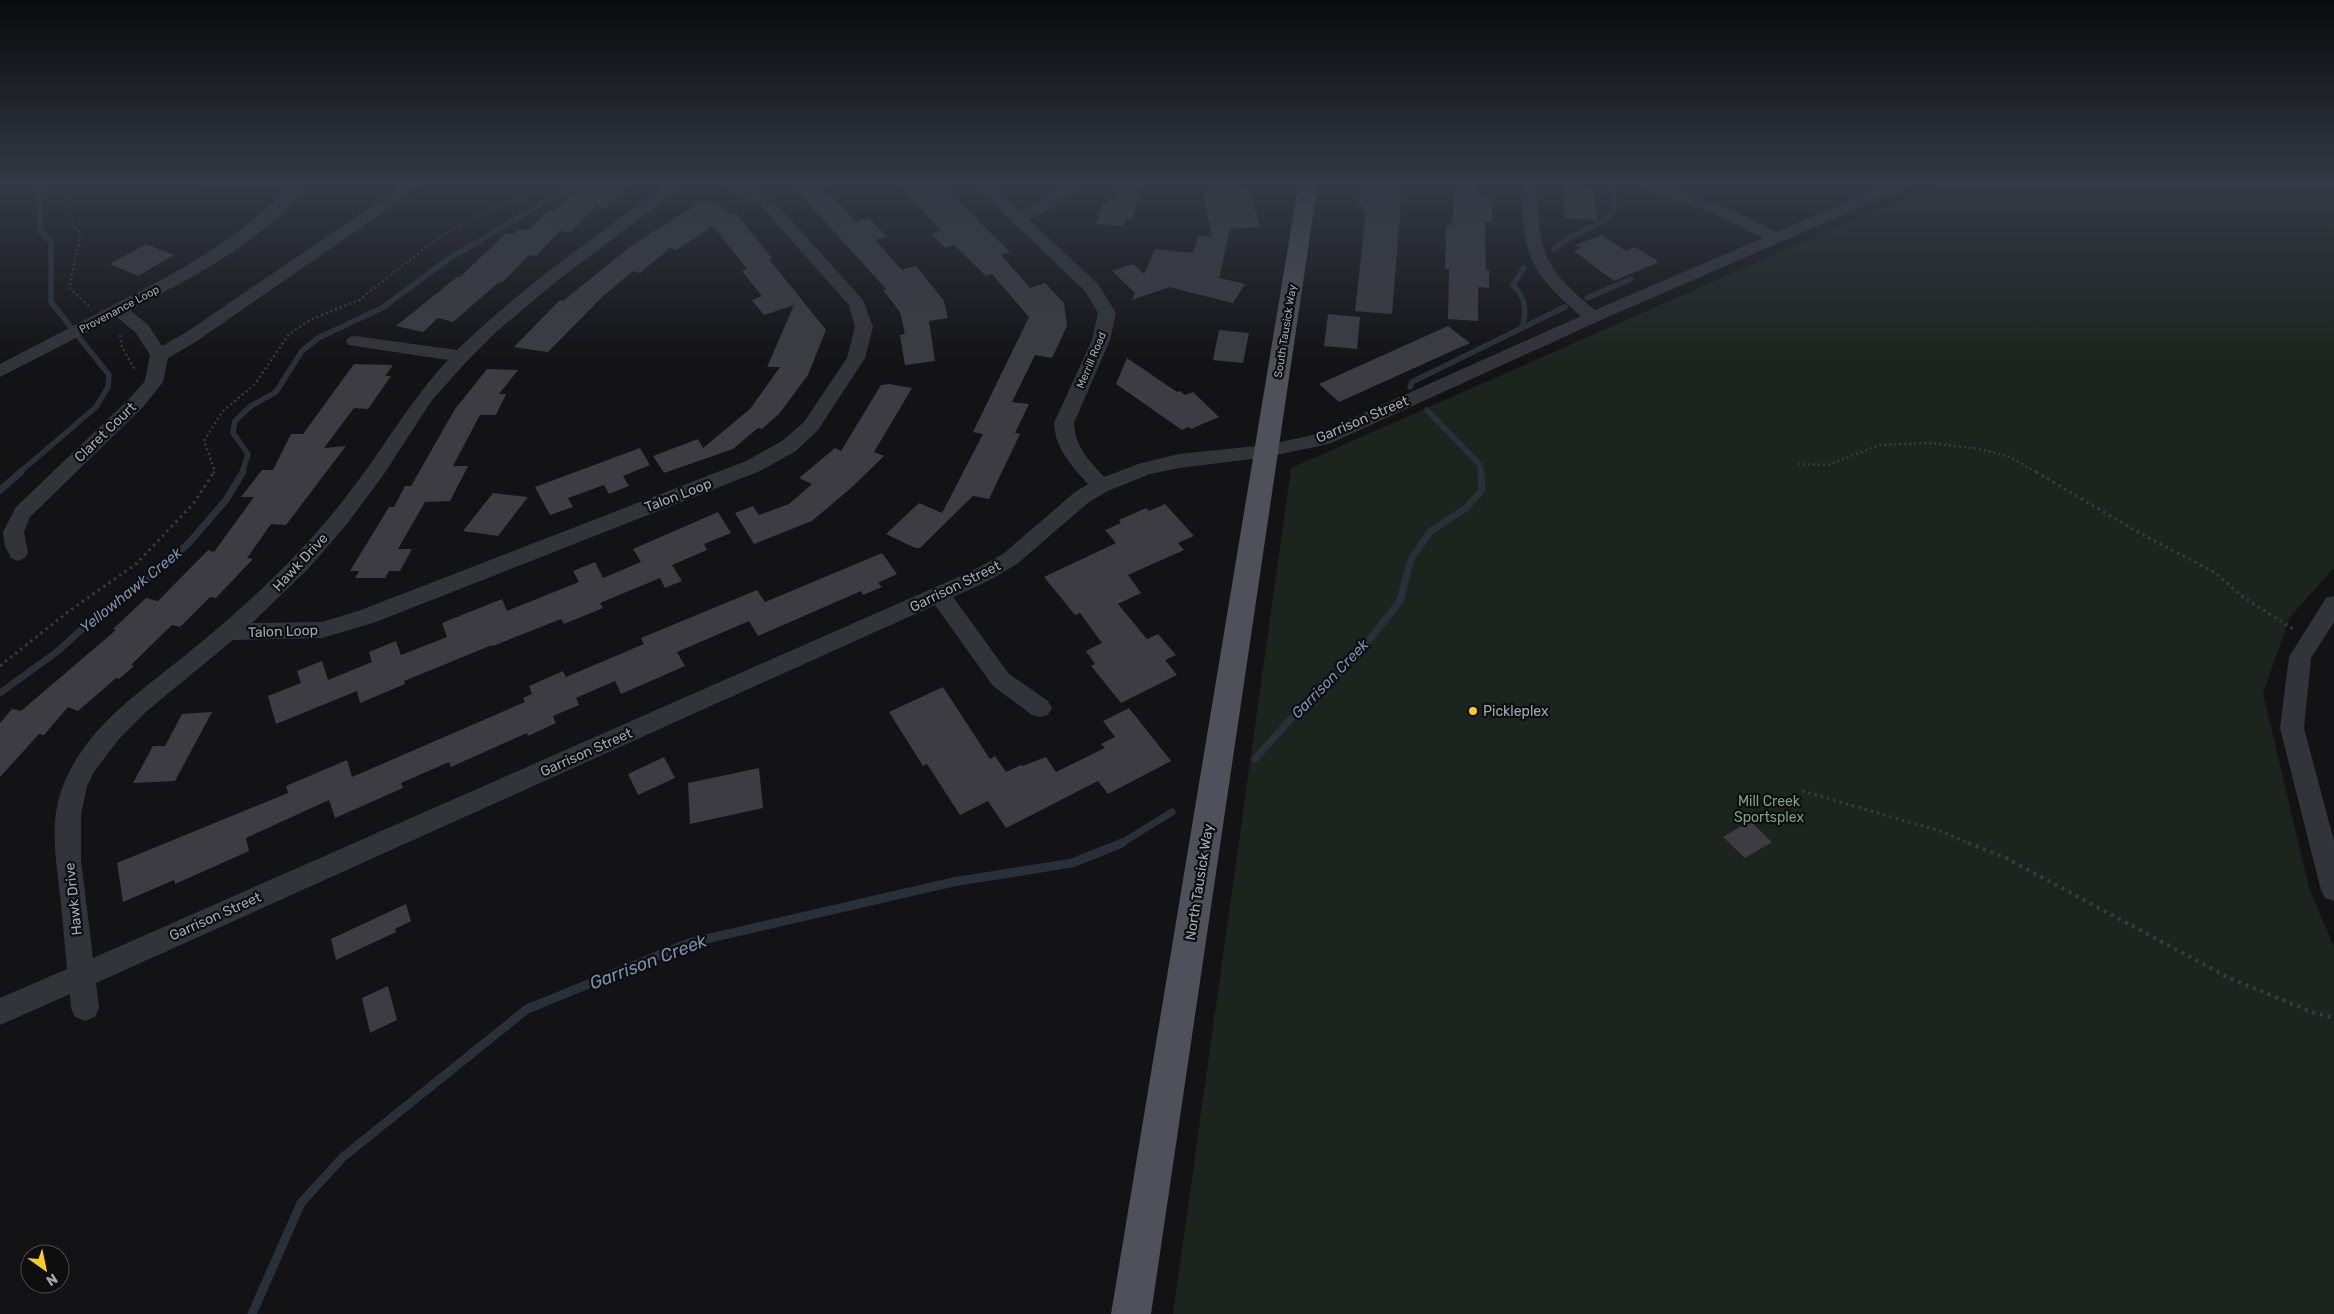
<svg xmlns="http://www.w3.org/2000/svg" width="2334" height="1314" font-family="Rubik,sans-serif">
<style>
.green{fill:#1c241e}
.lines{fill:none;stroke-linecap:round;stroke-linejoin:round}
.stream-far2{stroke:#283039;stroke-width:5.5}
.stream-far1{stroke:#283039;stroke-width:7}
.stream{stroke:#283039;stroke-width:9}
.building{fill:#3c3c42}
.path-far2{stroke:#393a41;stroke-width:2.5;stroke-dasharray:2 3;stroke-linecap:butt}
.path-far1{stroke:#393a41;stroke-width:3;stroke-dasharray:2.5 4;stroke-linecap:butt}
.path{stroke:#393a41;stroke-width:4;stroke-dasharray:3 5;stroke-linecap:butt}
.minor{fill:#33343a;fill-rule:evenodd}
.major{fill:#4f5059;fill-rule:evenodd}
.poi-dot{fill:#fdcc22;stroke:#0e0e0f;stroke-width:2}
.labels{text-anchor:middle;stroke-width:4.5;stroke-linejoin:round;paint-order:stroke}
.far-street-label{font-size:11px;fill:#a3a7b6;stroke:#0e0e0f}
.street-label{font-size:14px;fill:#a3a7b6;stroke:#0e0e0f}
.poi-label{font-size:14px;fill:#a3a7b6;stroke:#0e0e0f;text-anchor:start}
.park-label{font-size:14px;fill:#79a280;stroke:#0e0e0f}
.water-label{font-size:15px;font-style:italic;fill:#7791b4;stroke:#0e0e0f}
.near-water-label{font-size:18px;font-style:italic;fill:#7791b4;stroke:#0e0e0f}
</style>
<rect width="100%" height="100%" fill="#131214"/>
<path class="green" d="M1941,181H2334V568L2290,617L2263,693L2309,888L2334,947V1314H1173L1291,468Z"/>
<g class="lines">
<path class="stream-far2" d="M1554,249L1571,237L1606,220L1614,208V187
M1587,298L1631,279
M1522,328L1565,307
M1410,387L1412,382L1522,328C1527,310 1526,299 1513,285L1524,268
M1427,410L1480,465L1481,473
M19,473L96,407L108,387L109,375L51,302V242L41,231L39,189L42,181
M242,473L248,454L233,433L235,421L251,406L276,392L302,351L318,338L382,308L447,260L580,181"/>
<path class="stream-far1" d="M0,490L21,472
M0,693L58,651L94,618L140,585L188,544L226,500L243,472
M1255,759L1295,714L1355,658L1400,601L1411,559L1431,531L1466,508L1482,490L1481,472
M1120,844L1172,812"/>
<path class="stream" d="M252,1314L301,1203L343,1157L527,1009L689,943L953,882L1072,863L1122,843"/>
</g>
<path class="building" d="M585,181H632L606,208L596,206L571,232L560,231L536,256L529,255L503,282H499L453,322L438,318L423,332L396,326L457,277H460L506,233L513,234L519,229L529,230L549,210L555,211Z
M788,181H818L856,222L869,218L887,237L875,240L902,270L916,266L944,301L948,318L929,321L935,361L905,365L900,335L905,334L900,312L883,290L886,289Z
M895,181H938L1010,252L1001,255L1030,288L1045,283L1064,303L1067,326L1052,358L1035,355L1012,402L1029,404L1015,433L1020,434L989,499L973,496L920,548H915L886,534L919,503L942,513L983,434L973,432L1029,317L992,274L986,276L954,245L946,248L931,234L941,230Z
M1121,181H1144L1132,219H1126L1124,226L1096,224L1103,203L1107,204L1109,197L1115,198Z
M1208,181H1237L1236,186L1249,187L1260,227L1230,229L1219,278L1245,284L1233,303L1169,287L1132,300L1135,293L1112,271L1133,264L1144,274L1155,249L1193,253L1198,236L1212,237L1204,200Z
M1361,181H1390L1389,188L1402,190L1392,314L1355,311L1366,212H1363V206H1358Z
M1455,181H1478V197L1492,199V222H1485L1486,270H1489V288L1478,287V321L1448,319L1449,269H1445L1446,225H1452Z
M1562,185L1593,187L1597,220L1565,218Z
M692,200L700,202L703,200L727,208L724,211L737,215L772,258L769,259L826,330L808,375L779,414L762,429L758,428L733,449L664,473L653,456L698,439L703,448L750,409L780,367H767L794,305L764,315L752,300L762,296L742,271L747,269L713,226L676,250L670,248L640,273L633,271L602,297L548,352L514,347L560,300L563,301L631,246L696,205Z
M1602,235L1626,251L1635,247L1659,262L1614,281L1574,251L1581,248L1576,245Z
M146,244L174,255L138,276L110,264Z
M1328,314L1360,317L1357,349L1324,346Z
M1448,326L1470,343L1339,402L1319,384Z
M1219,330L1249,333L1243,363L1213,360Z
M1127,358L1177,392L1180,391L1185,395L1193,392L1219,417L1191,429L1189,427L1182,430L1116,384Z
M354,364L393,365L385,376H391L368,409L354,408L324,448L346,446L286,525L271,524L247,558L253,559L216,598L210,597L180,627L172,625L131,665L134,666L119,679L116,678L78,711L68,707L44,735L39,734L0,777V723L12,709L21,711L116,630L113,629L146,598L158,601L208,550L214,552L254,497H241L262,470H273L291,434H303Z
M487,369L518,370L499,394H506L496,415H480L453,466H468L450,501L425,502L398,549H412L400,571H389L385,578H355L359,571H350L389,507H394L405,486H411L455,409Z
M889,384L912,388L874,452L884,456L851,488L812,521L754,544L735,513L753,506L759,515L789,504L812,484L799,478L835,448L841,451L881,385Z
M640,448L650,465L623,476L629,486L609,494L604,485L568,498L573,507L550,515L535,487Z
M493,493L528,497L498,536L463,531Z
M1165,504L1194,536L1178,543L1184,550L1128,575L1141,593L1118,604L1147,639L1158,634L1176,655L1165,660L1177,675L1121,703L1091,666L1095,664L1086,651L1102,643L1080,613L1075,615L1044,577L1116,543L1105,530L1121,523L1119,520L1146,508L1149,511Z
M718,512L731,533L704,544L707,550L672,565L682,581L665,588L660,578L600,603L603,608L564,624L561,619L493,646L492,645L404,681L405,684L360,703L357,691L276,724L268,696L301,683L297,671L322,661L328,680L372,662L369,652L396,641L401,655L447,637L442,623L502,599L507,611L579,582L573,571L595,562L603,578L641,562L633,549Z
M882,553L897,574L878,583L882,587L863,595L861,591L758,636L749,621L677,652L685,666L621,694L615,681L576,698L579,705L553,716L556,723L528,736L527,733L451,767L449,762L401,783L403,788L335,818L329,800L246,838L249,851L175,884L174,880L123,902L117,863L288,793L286,786L347,760L352,777L525,702L523,698L532,694L529,686L563,671L566,677L644,644L641,638L757,590L765,602Z
M943,687L990,759L995,756L1006,772L1021,765L1022,766L1046,757L1056,772L1105,748L1101,744L1115,737L1103,721L1129,708L1171,761L1108,794L1098,781L1006,828L988,801L960,815L927,764L923,766L889,712Z
M212,712L175,781L133,783L153,746H165L182,714Z
M664,757L675,778L638,795L628,774Z
M759,768L763,808L690,824L688,783Z
M1750,821L1772,842L1745,858L1723,837Z
M406,904L411,921L395,929L396,932L336,960L331,939Z
M388,986L397,1020L370,1033L362,998Z"/>
<g class="lines">
<path class="path-far2" d="M72,181L66,218L81,233L69,288L89,306
M120,335L122,347L135,370
M1798,464L1828,465L1880,445L1929,443L1980,449L2010,457L2038,473
M213,473L215,471L204,441L222,412L255,384L289,334L310,320L359,300L437,239L489,208L537,191L547,181"/>
<path class="path-far1" d="M2036,472L2143,535L2214,572L2243,597L2293,629
M0,666L69,611L136,564L193,504L214,472
M1802,791L1940,831L1971,844"/>
<path class="path" d="M1968,843L2006,858L2229,978L2312,1012L2334,1018"/>
<path class="minor" d="M194,181H310C269,239 191,278 130,310L148,325L162,346L185,333L409,181H428L197,341L168,358L163,382L143,407L30,517L24,532L28,553L25,558L18,561L11,558L5,546L3,532L16,507L129,399L145,381L150,355L136,333L117,317L0,377V364C42,342 83,321 125,299C183,269 242,237 287,188L202,186Z
M671,181H690L558,280L496,332L468,360L432,400L382,477L347,524L308,569L252,623L322,622L361,610L746,461L782,441L804,422L847,358L855,327L849,305L759,204L740,193L716,184L714,181H737L771,198L863,300L873,327L865,358L818,430L796,451L760,471L376,622L322,638L233,640L148,710L118,740L94,772L87,786L81,815V860L93,958L972,571L1003,554L1075,492L1088,484C1072,466 1055,449 1054,423L1092,340L1098,313L1085,291L970,181H987L1020,212L1037,204L1068,181H1087L1049,210L1029,220L1098,284L1116,313L1110,340L1074,423C1075,447 1089,460 1104,477L1138,464L1179,454L1267,445L1317,434L1581,316C1525,269 1523,251 1521,181H1537C1540,250 1539,265 1595,310L1763,238L1711,212L1634,184L1632,181H1656L1723,206L1777,232L1894,181H1916L1914,184L1599,321L1329,444L1267,457L1179,468L1150,474L1108,491L1089,502L1017,564L988,581L953,597L1009,674L1048,701L1052,708L1048,715L1040,717L1032,715L993,686L935,605L96,983L99,1008L95,1017L85,1021L75,1017L71,1008L70,994L0,1025V998L67,969C65,947 63,926 61,904C57,865 48,824 63,786C82,737 123,704 163,673C229,621 293,565 345,498C381,453 408,403 448,360L355,346L349,345L346,341L349,337L355,336L457,350C523,286 597,235 671,181Z
M2334,596V622L2311,658L2304,728L2334,841V901L2325,898L2321,890L2280,728L2289,657L2326,598Z"/>
<path class="major" d="M1299,181H1318L1151,1314H1111Z"/>
</g>
<linearGradient id="sky" x2="0" y2="1"><stop stop-color="#0a0a0b"/><stop offset="0.5" stop-color="#333945"/><stop offset="1" stop-color="#333945" stop-opacity="0"/></linearGradient>
<rect width="2334" height="365" fill="url(#sky)"/>
<circle class="poi-dot" cx="1473" cy="711" r="5"/>
<g class="labels">
<g class="far-street-label">
<text transform="translate(119 309) rotate(-28)" y="4">Provenance Loop</text>
<text transform="translate(1285 331) rotate(-81)" y="4">South Tausick Way</text>
<text transform="translate(1091 360) rotate(-67)" y="4">Merrill Road</text>
</g>
<g class="street-label">
<text transform="translate(1362 419) rotate(-23)" y="5">Garrison Street</text>
<text transform="translate(105 432) rotate(-44)" y="5">Claret Court</text>
<text transform="translate(678 495) rotate(-21)" y="5">Talon Loop</text>
<text transform="translate(300 562) rotate(-47)" y="5">Hawk Drive</text>
<text transform="translate(955 586) rotate(-26)" y="5">Garrison Street</text>
<text transform="translate(283 631) rotate(-2)" y="5">Talon Loop</text>
<text transform="translate(586 752) rotate(-24)" y="5">Garrison Street</text>
<text transform="translate(1199 882) rotate(-81)" y="5">North Tausick Way</text>
<text transform="translate(73 899) rotate(-96)" y="5">Hawk Drive</text>
<text transform="translate(215 916) rotate(-24)" y="5">Garrison Street</text>
</g>
<g class="poi-label">
<text x="1483" y="716">Pickleplex</text>
</g>
<g class="park-label">
<text x="1769" y="806">Mill Creek<tspan x="1769" dy="16">Sportsplex</tspan></text>
</g>
<g class="water-label">
<text transform="translate(131 590) rotate(-39)" y="5">Yellowhawk Creek</text>
<text transform="translate(1330 679) rotate(-46)" y="5">Garrison Creek</text>
</g>
<g class="near-water-label">
<text transform="translate(648 962) rotate(-21)" y="6">Garrison Creek</text>
</g>
</g>
<g transform="translate(45 1269) rotate(147)"><circle r="24" fill="#0e0e0f" stroke="#4a4b52"/>
<path d="M0-4L9 19L0 12L-9 19Z" fill="#fdcc22"/>
<text y="-8" font-size="14" font-weight="bold" text-anchor="middle" fill="#a3a7b6">N</text>
</g>
</svg>
